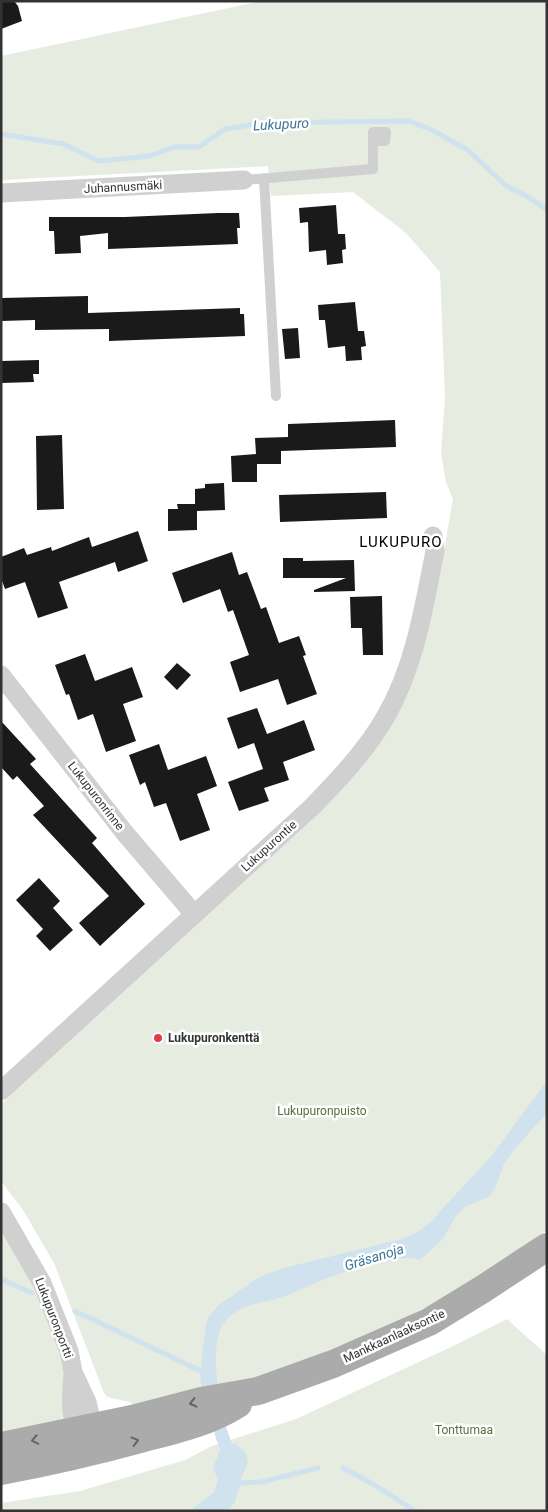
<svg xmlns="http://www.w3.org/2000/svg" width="548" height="1512" font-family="Roboto,sans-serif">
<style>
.green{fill:#e6ecdf}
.water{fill:#cfe2ee}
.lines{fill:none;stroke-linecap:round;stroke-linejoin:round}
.stream{stroke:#cfe2ee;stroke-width:5}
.building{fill:#1a1a1a}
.service{stroke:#d0d0d0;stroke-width:10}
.minor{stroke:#d0d0d0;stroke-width:19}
.primary{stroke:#ababab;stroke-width:28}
.oneway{stroke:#636363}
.poi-dot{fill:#e63946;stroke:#fff;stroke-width:2}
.labels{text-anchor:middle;stroke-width:5;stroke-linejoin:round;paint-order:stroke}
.street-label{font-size:12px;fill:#333;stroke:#fff}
.poi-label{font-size:12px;font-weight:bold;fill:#333;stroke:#fff;text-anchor:start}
.park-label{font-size:12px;fill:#56703f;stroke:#fff}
.water-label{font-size:14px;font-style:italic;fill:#3f7597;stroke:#fff}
.quarter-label{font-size:15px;letter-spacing:1px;fill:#000;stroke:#fff}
</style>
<rect width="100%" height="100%" fill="#fff"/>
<path class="green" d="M262,1H547V1230L470,1284L396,1323L323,1356L240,1385L138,1413L130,1402L107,1397L104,1393L54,1263L23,1210L1,1181V1104L309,823L350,779L395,718L441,568L453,499L446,482L441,453L445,398L440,272L406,233L353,192L271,196L268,166L1,180V56Z
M1,1226C13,1243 21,1261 30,1280C51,1323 74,1372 62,1420L1,1439Z
M507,1319L547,1355V1511H1V1503L80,1491L185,1460L212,1446L296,1419L449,1348Z"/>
<path class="water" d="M547,1081V1113L516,1147L504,1164L496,1186L489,1197L466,1206L456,1216L443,1239L420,1260C405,1255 391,1260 376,1264C365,1267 353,1269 342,1273C323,1279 304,1288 285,1296C265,1304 242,1302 226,1320C212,1336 216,1371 218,1390L202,1392L200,1375L206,1323L209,1316L219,1305L259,1277L284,1268L402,1239L416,1233L432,1221L442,1209L489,1159Z
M224,1421L232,1444L235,1443L245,1452L248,1462L242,1476L235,1502L230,1508L223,1511H190L214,1492L218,1480L213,1468L220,1450L213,1429Z"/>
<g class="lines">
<path class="stream" d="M1,134L63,144L99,161L150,156L174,147H199L225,129L263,123L408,121L430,129L468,150L505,185L530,198L547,210
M1,1279L32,1293
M75,1311L205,1373
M343,1468L373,1484L415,1511
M236,1487L241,1483L261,1482L318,1468"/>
</g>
<path class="building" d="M1,1H14L18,6L22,21L1,29Z
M336,205L338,234H345L346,249L342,250L343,263L327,265L326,250L309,252L308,222L300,223L299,208Z
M218,213H239L240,228H237L238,244L108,249V233L80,236L81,253L55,254L54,231H49V217H125Z
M88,296V313L240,308V314H244L245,336L109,341V329L35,330V320L1,321V298Z
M355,302L358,331H364L366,346L361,347L362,360L346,361L345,346L328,348L325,320H319L318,305Z
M298,328L300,358L285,359L282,329Z
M39,360V374H33L34,382L1,383V361Z
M395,420L396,447L281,451V464H257V482H232L231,456L256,454L255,438L288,437V424Z
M62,435L64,509L37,510L36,436Z
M224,483L225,510L197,511V530L168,531V509H178L177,504H195V489L205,488V484Z
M386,492L387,518L280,522L279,495Z
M138,531L148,561L118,572L115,562L59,582L68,608L38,618L25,582L5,589L1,578V557L24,548L27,555L51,547L52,551L89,537L92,547Z
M232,552L239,575L247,572L261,609L266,607L279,643L299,636L306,655L303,656L317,694L287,705L278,679L240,692L230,662L249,655L233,610L228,612L220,589L183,603L172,573Z
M283,558H303V561L354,560L355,591L314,592V590L346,578H283Z
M382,596L383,655H363L362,628H351L350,597Z
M85,654L95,681L132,667L143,697L123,704L136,741L106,752L93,714L78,720L69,694L66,695L55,665Z
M177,663L191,675L177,690L164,677Z
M257,708L267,734L304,720L315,750L283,762L289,780L264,788L269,801L239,811L228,782L263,769L254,743L238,749L227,718Z
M1,721L36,759L30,764L97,838L92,843L145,904L100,946L79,923L109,896L33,815L44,806L17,776L13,780L1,767Z
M159,744L168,770L206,756L217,786L197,794L210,830L180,841L166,803L154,807L145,782L140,785L129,755Z
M39,878L60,901L53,908L73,930L50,951L36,936L43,929L16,900Z"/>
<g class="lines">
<path class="service" d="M264,178L276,396
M244,180L373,169C373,156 373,144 373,132H386L385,141H373"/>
<path class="minor" d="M1,193L244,180
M1,675L124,832L194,914
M1,1091L311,808C338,780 367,750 386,716C415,666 424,606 435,551L433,536
M1,1212L42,1283L69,1351L73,1372L87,1402L93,1428L91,1438
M73,1374C71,1397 69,1420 81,1441"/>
<path class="primary" d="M1,1446L132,1419L201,1401L258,1391L333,1364L429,1322L483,1289L547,1247
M1,1471C49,1462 97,1451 144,1438C176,1430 210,1422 238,1404"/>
</g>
<defs><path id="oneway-chevron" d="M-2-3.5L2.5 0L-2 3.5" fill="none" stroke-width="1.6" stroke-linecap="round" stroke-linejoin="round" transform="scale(1.25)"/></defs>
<g class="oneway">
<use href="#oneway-chevron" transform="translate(193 1403) rotate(166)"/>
<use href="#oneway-chevron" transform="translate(35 1440) rotate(169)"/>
<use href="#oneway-chevron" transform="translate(135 1441) rotate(-15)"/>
</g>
<circle class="poi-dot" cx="158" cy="1038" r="5"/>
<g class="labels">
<g class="street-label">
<text transform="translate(123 187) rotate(-3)" y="4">Juhannusmäki</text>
<text transform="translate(96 796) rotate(52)" y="4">Lukupuronrinne</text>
<text transform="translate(269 846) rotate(-42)" y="4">Lukupurontie</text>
<text transform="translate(54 1318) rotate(69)" y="4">Lukupuronportti</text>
<text transform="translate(394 1336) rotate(-25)" y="4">Mankkaanlaaksontie</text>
</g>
<g class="poi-label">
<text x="168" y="1042">Lukupuronkenttä</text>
</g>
<g class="park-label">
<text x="322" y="1115">Lukupuronpuisto</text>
<text x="464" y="1434">Tonttumaa</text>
</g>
<g class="water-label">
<text transform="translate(281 124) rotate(-3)" y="5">Lukupuro</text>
<text transform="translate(374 1257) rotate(-17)" y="5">Gräsanoja</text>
</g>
<g class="quarter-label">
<text x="401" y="547">LUKUPURO</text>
</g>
</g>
<rect width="548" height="1512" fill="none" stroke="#333333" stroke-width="5"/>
</svg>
